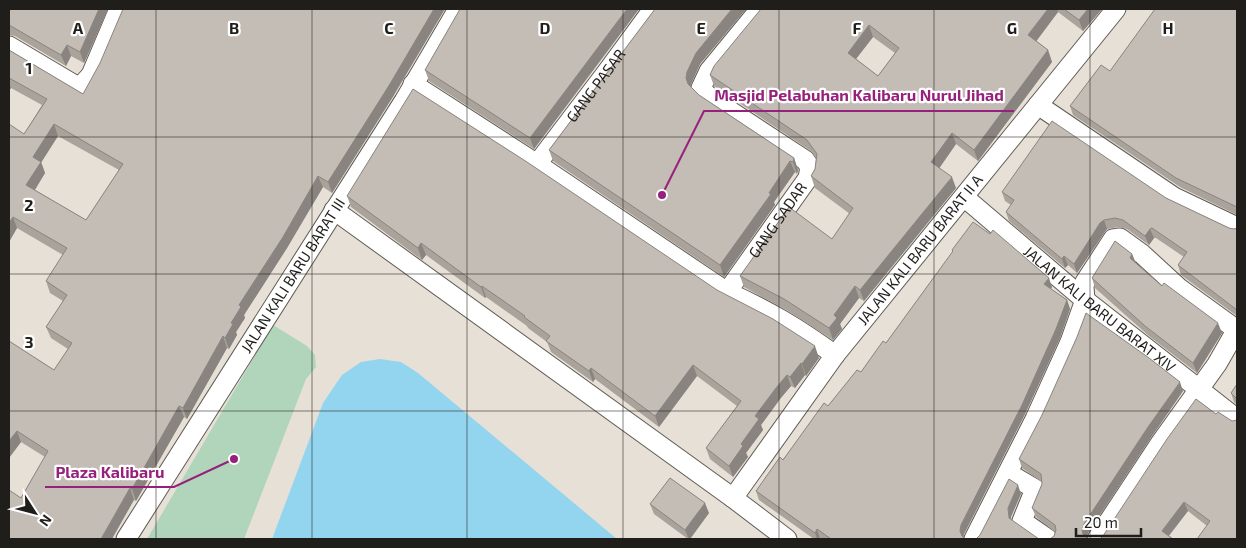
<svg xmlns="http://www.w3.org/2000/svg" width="1246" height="548" font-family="'Exo 2',sans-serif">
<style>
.green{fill:#b0d5ba}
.water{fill:#93d5ee}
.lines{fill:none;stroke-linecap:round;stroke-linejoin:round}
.street-casing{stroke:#615b54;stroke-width:21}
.street{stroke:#fff;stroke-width:19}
.wall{fill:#a9a39c;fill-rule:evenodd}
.shaded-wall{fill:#89847f}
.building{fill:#c4bdb5;stroke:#89847f;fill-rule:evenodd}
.grid{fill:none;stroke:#201e1b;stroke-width:1;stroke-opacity:0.55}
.labels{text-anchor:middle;stroke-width:4.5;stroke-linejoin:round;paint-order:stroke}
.street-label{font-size:15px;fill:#201e1b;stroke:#fff}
.grid-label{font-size:16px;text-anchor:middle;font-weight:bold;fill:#201e1b;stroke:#fff;stroke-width:4.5;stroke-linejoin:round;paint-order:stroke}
.leader{fill:none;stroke:#96207c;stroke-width:2}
.callout-dot{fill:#96207c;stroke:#fff;stroke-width:2}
.callout-label{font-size:16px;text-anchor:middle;font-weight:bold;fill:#96207c;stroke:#fff;stroke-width:4.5;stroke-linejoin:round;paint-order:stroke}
</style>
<rect width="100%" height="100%" fill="#e6e0d7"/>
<path class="green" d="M273,325L307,346L315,355L316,367L306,379L244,539H147Z"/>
<path class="water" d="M380,359L401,362L418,373L617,539H272L323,403L342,375L361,362Z"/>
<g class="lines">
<g class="street-casing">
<g id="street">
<path d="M9,46L73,84L81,86L91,75L119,9"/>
<path d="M413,84L537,164L727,292C768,310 799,329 835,355"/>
<path d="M1038,105L1174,197L1237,227"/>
<path id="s1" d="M537,164L606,73L653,9"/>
<path id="s2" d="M964,197L1085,300L1237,419"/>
<path d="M334,210L733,498L787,539"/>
<path id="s3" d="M727,292L808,178L810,167L805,160L709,97L701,88L709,71L760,9"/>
<path d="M1008,473L1035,489L1022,521L1048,539"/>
<path id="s4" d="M733,498L835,355L1116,9"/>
<path id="s5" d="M126,539L404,101L458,9"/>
<path d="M974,539L1035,419L1070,342L1085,300L1084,287L1085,282L1113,239L1120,238L1142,254L1179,288L1237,330"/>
<path d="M1097,539L1161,442L1217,364L1237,329"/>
</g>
</g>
<use href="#street" class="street"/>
</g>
<path class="wall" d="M9,9H108L84,63L71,56L66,66L15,36L9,35Z
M639,9L534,149L429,81L425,70Z
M655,9H746L700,64L691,84L690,86L699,95L794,158L798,170L797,174L795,172L774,202L775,205L724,277L553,161L549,150Z
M761,9H1102L1083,31L1058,12L1036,41L1048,50L1052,62L978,161L956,144L939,168L956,188L864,301L859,298L840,324L842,329L833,340L788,311L744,287L740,276L832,239L850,214L815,188L811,176L815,169L816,158L811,151L714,86L710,75ZM873,37L895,53L878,76L856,59Z
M1237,9V215L1180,187L1073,115L1070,106L1110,71Z
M9,50L83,94L394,95L332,193L323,187L287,248L244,315L245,318L236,332L237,335L229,349L227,348L187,419L184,417L136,501L134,500L21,498L45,457L21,442L9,458V341L54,370L68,349L51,338L46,327L63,301L50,293L46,281L63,255L17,228L9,242L24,134L42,105L11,88L9,91ZM58,136L119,170L86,220L35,190L45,173L41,162Z
M1002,192L1166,198L1229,228L1234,229L1237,228V316L1181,275L1178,265L1184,257L1156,238H1154L1149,245L1127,229L1118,227L1107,229L1104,233L1077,273L1068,265L1065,268L1009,221L1006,212L1011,205L1005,201Z
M347,196L717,290L819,358L806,376L805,375L795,388L791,386L780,399L761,425L763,430L746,453L748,457L733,477L710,459L706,448L737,406L697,376L659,427L595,379L593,382L551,352L547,342L528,328L527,326L486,297L485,298L426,255L422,260L351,207Z
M952,250L1052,287L1051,289L1067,300L1070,309L1060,338L1025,414L964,534L963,538L965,539H814L759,500L756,491L828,406L861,372L886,343L953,252Z
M1132,254L1136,263L1162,286L1222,333L1197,373L1149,336L1095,288L1092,278Z
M1237,384V405L1234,402L1231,393Z
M1183,391L1152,436L1088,533L1086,538L1054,536L1055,532L1036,517L1032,508L1042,484V482L1022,468L1019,459Z
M1216,414L1232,421L1237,539L1207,526L1188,511L1169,536H1103Z
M650,504L709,513L690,539H688L654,514Z"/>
<path class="shaded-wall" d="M99,9H108L84,63L80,52Z
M434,9H445L394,95L332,193L328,182Z
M627,9H639L534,149L530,138Z
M732,9H746L700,64L691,84L690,89L686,78L687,72L696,53Z
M1048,9H1057L1058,12L1032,47L1028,35Z
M1088,9H1102L1083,31L1079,20Z
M869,25L873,37L852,64L848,53Z
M67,45L71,56L66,66L61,55Z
M1048,50L1052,62L978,161L974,150Z
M9,82L11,88L9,91Z
M54,124L58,136L39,166L41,162L45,173L31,196L26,185L33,157Z
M952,133L956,144L936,173L931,162Z
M794,158L798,170L797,174L793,162Z
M790,161L795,172L774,202L775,205L724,277L720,265Z
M318,176L323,187L287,248L244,315L245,318L236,332L237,335L229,349L225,338L239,305Z
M952,177L956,188L864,301L860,290Z
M13,217L17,228L9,242V223Z
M1104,220L1107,229L1104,233L1077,273L1074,264L1100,223Z
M1150,229L1154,238L1149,245L1145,236Z
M421,243L426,255L422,260L418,248Z
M1132,254L1136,264L1130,258Z
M1064,256L1068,265L1065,268L1062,259Z
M1049,278L1052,287L1048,293L1044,284Z
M482,286L486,297L485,298L481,287Z
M855,286L859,298L840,324L842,329L833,340L829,328L834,315Z
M1067,300L1070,309L1060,338L1025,414L964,534L963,539L960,531L961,525Z
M1218,323L1222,333L1197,373L1193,363Z
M223,336L227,348L187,419L183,408Z
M815,346L819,358L806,376L802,364Z
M801,363L805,375L795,388L790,377Z
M693,365L697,376L659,427L655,416Z
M591,368L595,379L593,382L589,371Z
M787,375L791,386L780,399L761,425L763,430L746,453L748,457L733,477L729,466L755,416L776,388Z
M1180,382L1183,391L1152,436L1088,533L1086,539L1083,534L1082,530L1084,524L1148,427Z
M179,406L184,417L136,501L132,489Z
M17,431L21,442L9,458V441Z
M1018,485L1021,494L1011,517L1012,527L1009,518L1008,508Z
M130,488L134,500L112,539H101Z
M1184,502L1188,511L1166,539L1162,531Z
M705,503L709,513L690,539H689L685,530Z
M817,529L820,539H817L815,533Z"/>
<path class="building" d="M9,9H99L80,52L67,45L61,55L9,25Z
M123,9H434L390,84L328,182L318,176L283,237L239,305L241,307L231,323L233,324L225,338L223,336L183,408L179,406L132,489L130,488L101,539H9V490L21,498L48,451L17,431L9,441V341L54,370L72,343L46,327L67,295L46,281L67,248L13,217L9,223V124L24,134L47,99L9,78V50L83,94L100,63ZM54,124L123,164L86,220L26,185L41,162L33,157Z
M460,9H627L530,138L425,70Z
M655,9H732L696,53L687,72L686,78L688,84L699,95L794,158L793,162L790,161L769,193L771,194L720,265L549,150Z
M761,9H1048L1028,35L1048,50L974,150L952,133L931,162L952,177L860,290L855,286L834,315L837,318L829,328L784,299L740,276L789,207L832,239L853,208L811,176L815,169L817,154L807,140L710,75L714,66ZM869,25L899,48L878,76L848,53Z
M1064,9H1088L1079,20Z
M1155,9H1237V207L1176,178L1070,106L1101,65L1110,71Z
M413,89L527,162L717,290L773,319L815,346L802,364L801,363L790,377L787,375L776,388L755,416L759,419L741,444L743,446L729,466L706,448L741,401L693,365L655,416L591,368L589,371L546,341L550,336L524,317L525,316L482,286L481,287L421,243L418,248L347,196Z
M1052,121L1166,198L1229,228L1234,229L1237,228V310L1178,265L1187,252L1152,228L1150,229L1145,236L1123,220L1115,218L1104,220L1100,223L1074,264L1064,256L1062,259L1006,212L1014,200L1002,192Z
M973,222L990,234L993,230L1049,278L1044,284L1067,300L1056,329L1022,405L961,525L960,531L962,536L965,539H831L817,529L815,533L756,491L780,457L783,460L824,403L828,406L857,370L861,372L883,341L886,343L953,251L952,250Z
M1115,241L1132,254L1130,258L1162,286L1164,283L1218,323L1193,363L1145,326L1092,278Z
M1086,313L1149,358L1180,382L1148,427L1084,524L1082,530L1083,534L1088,539H1050L1054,536L1056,530L1055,525L1032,508L1042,484L1041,474L1019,459L1042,415L1077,337Z
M1237,384V399L1231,393Z
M1196,399L1216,414L1218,412L1232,421L1237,420V539H1197L1210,521L1184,502L1162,531L1173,539H1100L1103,536L1167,439Z
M670,478L705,503L685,530L650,504Z
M1009,479L1018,485L1008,508L1009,518L1039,539H976L980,535Z"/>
<path class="grid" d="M156,9V539M312,9V539M467,9V539M623,9V539M779,9V539M934,9V539M1090,9V539M9,137H1237M9,274H1237M9,411H1237"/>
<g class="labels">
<g class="street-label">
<text dy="5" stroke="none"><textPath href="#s1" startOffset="98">GANG PASAR</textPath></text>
<text dy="5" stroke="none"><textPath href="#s3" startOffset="88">GANG SADAR</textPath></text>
<text dy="5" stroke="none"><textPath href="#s4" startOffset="311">JALAN KALI BARU BARAT II A</textPath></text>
<text dy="5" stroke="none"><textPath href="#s5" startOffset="312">JALAN KALI BARU BARAT III</textPath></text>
<text dy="5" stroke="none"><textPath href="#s2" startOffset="176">JALAN KALI BARU BARAT XIV</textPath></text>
</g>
</g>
<g class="grid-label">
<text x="78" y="34">A</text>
<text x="234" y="34">B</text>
<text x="389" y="34">C</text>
<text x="545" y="34">D</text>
<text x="701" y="34">E</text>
<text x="857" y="34">F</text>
<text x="1012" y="34">G</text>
<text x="1168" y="34">H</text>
<text x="29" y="74">1</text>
<text x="29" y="211">2</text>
<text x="29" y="348">3</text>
</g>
<path class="leader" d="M662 195L704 111H1014M234 459L174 487H45"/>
<g class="callout-dot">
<circle cx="662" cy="195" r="5"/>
<circle cx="234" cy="459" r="5"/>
</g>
<g class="callout-label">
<text x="859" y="101">Masjid Pelabuhan Kalibaru Nurul Jihad</text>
<text x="110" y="478">Plaza Kalibaru</text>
</g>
<rect width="1246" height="548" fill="none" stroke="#201e1b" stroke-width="20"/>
<g transform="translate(35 513) rotate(126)" stroke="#ffffff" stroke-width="4" paint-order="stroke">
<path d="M0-4L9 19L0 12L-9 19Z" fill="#201e1b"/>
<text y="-8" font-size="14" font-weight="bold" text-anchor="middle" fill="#201e1b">N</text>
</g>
<path d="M1076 528v8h65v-8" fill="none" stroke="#201e1b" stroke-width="2.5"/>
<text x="1084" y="528" font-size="15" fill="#201e1b" stroke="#ffffff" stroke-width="4" paint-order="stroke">20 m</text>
</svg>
